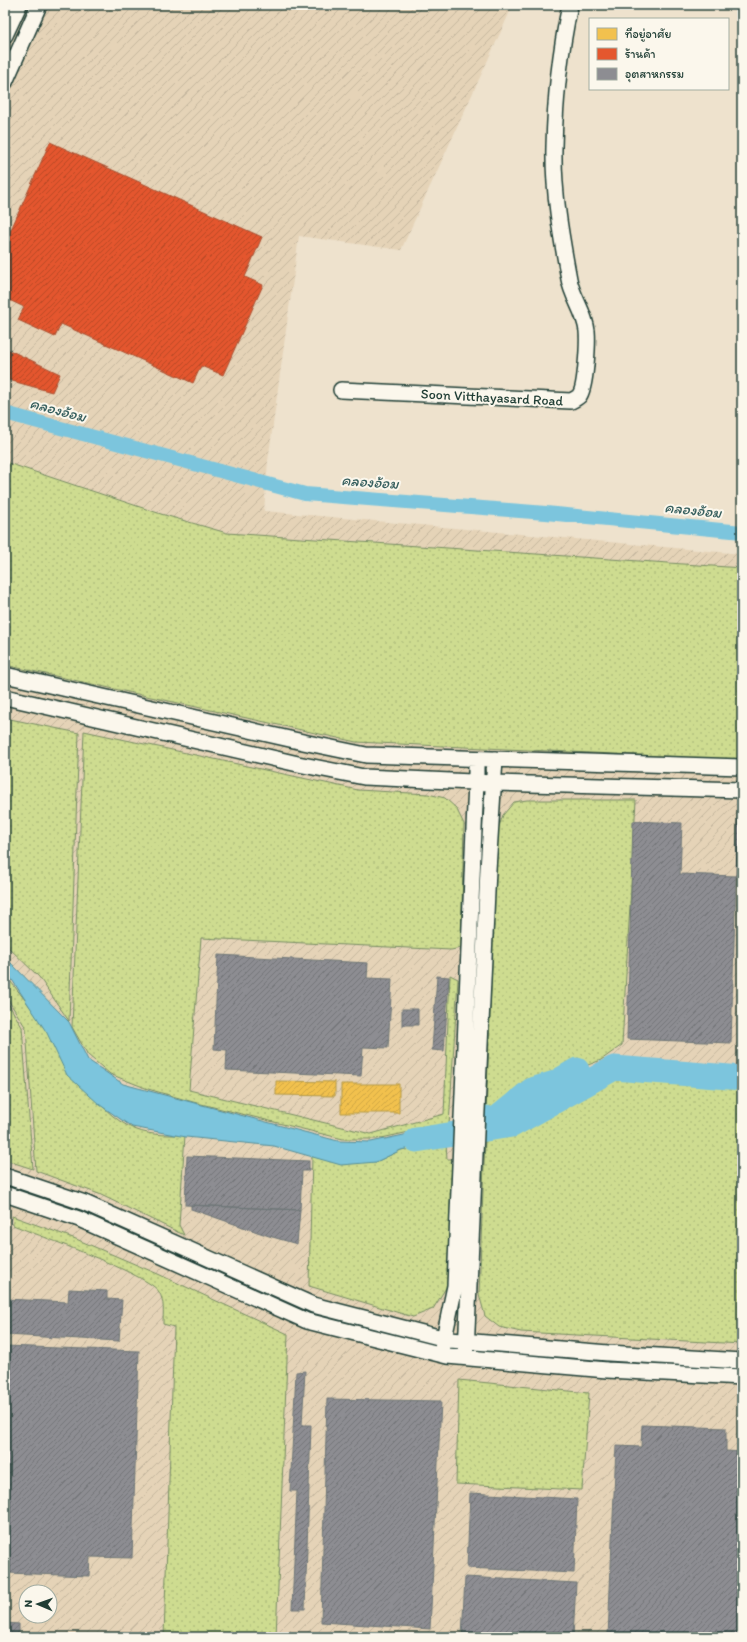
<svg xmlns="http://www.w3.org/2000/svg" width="747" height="1642" font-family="Itim,'Playpen Sans Thai',sans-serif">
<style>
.industrial{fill:url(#industrial-furrows);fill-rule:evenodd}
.grass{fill:url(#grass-dots);stroke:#768c62}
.water{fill:#7cc5dd;stroke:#578f99}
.homes{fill:url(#homes-hatch);stroke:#b39946}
.shops{fill:url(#shops-hatch);stroke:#a94f30}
.industry{fill:url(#industry-hatch);stroke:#6c7576}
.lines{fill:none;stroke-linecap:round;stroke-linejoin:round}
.canal{stroke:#7cc5dd;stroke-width:14}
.river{stroke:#7cc5dd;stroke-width:25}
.street-casing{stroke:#1f3d34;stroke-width:18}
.street{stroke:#fbf7ec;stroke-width:15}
.labels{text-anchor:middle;stroke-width:4;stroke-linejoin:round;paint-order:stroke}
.street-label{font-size:14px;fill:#1f3d34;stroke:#fbf7ec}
.water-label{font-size:15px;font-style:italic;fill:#365f5e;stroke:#fbf7ec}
</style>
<defs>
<pattern id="industrial-furrows" width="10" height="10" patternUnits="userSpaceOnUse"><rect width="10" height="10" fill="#e5d3b7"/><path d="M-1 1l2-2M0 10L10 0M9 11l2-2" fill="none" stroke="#c4b69e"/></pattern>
<pattern id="grass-dots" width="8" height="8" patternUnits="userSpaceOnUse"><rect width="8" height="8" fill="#cedc90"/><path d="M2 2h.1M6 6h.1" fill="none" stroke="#b0be7d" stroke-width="1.8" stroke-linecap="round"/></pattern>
<pattern id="homes-hatch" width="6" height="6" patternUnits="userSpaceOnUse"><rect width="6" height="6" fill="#f2c14e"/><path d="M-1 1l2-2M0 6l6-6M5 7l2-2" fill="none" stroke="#cfa745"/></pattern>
<pattern id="shops-hatch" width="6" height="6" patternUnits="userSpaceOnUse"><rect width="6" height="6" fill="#e4572e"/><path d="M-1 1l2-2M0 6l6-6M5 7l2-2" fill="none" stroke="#b84928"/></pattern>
<pattern id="industry-hatch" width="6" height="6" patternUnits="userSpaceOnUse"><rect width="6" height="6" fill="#8d8d92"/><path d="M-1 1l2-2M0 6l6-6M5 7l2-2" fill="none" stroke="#737478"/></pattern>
</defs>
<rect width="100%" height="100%" fill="#eee2cd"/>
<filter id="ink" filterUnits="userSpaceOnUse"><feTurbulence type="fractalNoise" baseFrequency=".025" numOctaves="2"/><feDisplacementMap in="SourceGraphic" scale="8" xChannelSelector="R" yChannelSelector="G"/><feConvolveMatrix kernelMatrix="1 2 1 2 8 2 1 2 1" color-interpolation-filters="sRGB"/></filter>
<g filter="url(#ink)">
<path class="industrial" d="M5,5H513L401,250L299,236L268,461L264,511L742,554V1637H5ZM26,1592H50V1616H26Z"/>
<path class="grass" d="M5,462L161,514L227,533L742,568V760L356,742L5,665Z
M5,718L79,733L69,1021L39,977L5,944Z
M84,731L358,790L428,794L445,798L456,808L464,824L461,948L451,950L201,938L189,1090L371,1134L444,1114L450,975L458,979L449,1125L423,1129L377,1139H343L193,1102L148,1089L110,1074L88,1055L72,1027Z
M527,800H636L622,1045L601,1060L575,1070L555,1083L532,1090L496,1119L486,1115L497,832L503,815L514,802Z
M5,975C31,1005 52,1039 75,1071C90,1092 105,1114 128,1126C146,1136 165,1135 185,1135L179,1225L184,1235L99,1194L36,1171L26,1028L5,995Z
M5,998L22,1027L33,1169L5,1160Z
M612,1076L742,1082V1344L521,1332L499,1327L485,1316L479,1294L485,1139L499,1136L509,1137Z
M446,1143L447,1159H452L447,1286L433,1309L413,1317L309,1286L312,1156L376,1162L401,1150L427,1144Z
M12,1216L76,1239L158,1274L288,1334L276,1637H164L174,1327L163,1324C163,1313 165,1302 159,1292C150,1275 37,1235 13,1225Z
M459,1380L589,1393L582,1490L456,1484Z"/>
<path class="water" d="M5,957L69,1022L88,1060L123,1084L338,1141L371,1142L451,1125L450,1145L427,1144L401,1150L376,1162L341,1165L274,1146L186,1137L132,1127L100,1105L67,1075L47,1033L5,969Z"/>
<path class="homes" d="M276,1081L335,1082V1096L276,1095Z
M341,1084H399V1113H341Z"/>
<path class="shops" d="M50,142L262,237L245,277L263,285L223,375L201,366L193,383L61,324L55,337L18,320L24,307L5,298V243Z
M5,348L60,374L52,392L5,379Z"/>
<path class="industry" d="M738,811H742V876H736Z
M633,821L682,823L680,874L736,876L731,1043L627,1039Z
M218,955L368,963L367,978L392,979L388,1048L363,1047L361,1076L226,1070L227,1050L214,1049Z
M437,976L449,977L444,1051L432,1050Z
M402,1009H418V1025H402Z
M187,1156L309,1161V1171H302L300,1210L185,1205Z
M191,1205L300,1210L297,1244L269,1236L191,1209Z
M69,1289L107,1291V1299L122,1300L119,1341L5,1335V1299L68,1302Z
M5,1346L139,1351L132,1558L90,1557L89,1576L7,1573L5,1603Z
M305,1371L302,1425H311L305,1609H292L297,1491H290L296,1372Z
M327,1399L441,1401L430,1629L321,1622Z
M642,1425L726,1428V1451L742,1452V1637H608L616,1446L641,1447Z
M470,1493L577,1499L574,1573L467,1568Z
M465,1577L576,1583L573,1637H462Z
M5,1623L19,1624V1637H5Z"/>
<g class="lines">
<path class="canal" d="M5,413L305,494L546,513L742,532"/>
<path class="river" d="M486,1118L494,1121L532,1090L555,1083L577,1070
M416,1140L512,1125L614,1068L742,1078"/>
<g class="street-casing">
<path id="street" d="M5,35L19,5
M5,82L39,5
M341,390L571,401C573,400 577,398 579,396C586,388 588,342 587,331C585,312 572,297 569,279C561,236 553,191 554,147C555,99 560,52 570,5
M5,675L303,742L366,755L742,767
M5,697L298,764L364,777L494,783L742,790
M5,1176L85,1203L313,1305L450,1340L608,1353L742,1361
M5,1194L79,1219L307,1321L447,1356L607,1370L742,1377
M442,1348L455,1286L476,781V759
M466,1351L488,870L495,759"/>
</g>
<use href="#street" class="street"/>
</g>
</g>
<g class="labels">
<g class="street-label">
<text transform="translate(492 397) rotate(3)" y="5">Soon Vitthayasard Road</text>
</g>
<g class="water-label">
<text transform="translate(58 410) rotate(15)" y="5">คลองอ้อม</text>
<text transform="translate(370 482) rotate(4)" y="5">คลองอ้อม</text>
<text transform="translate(693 510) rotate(6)" y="5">คลองอ้อม</text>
</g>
</g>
<rect width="747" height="1642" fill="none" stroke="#fbf7ec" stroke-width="20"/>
<rect x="10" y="10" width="727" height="1622" fill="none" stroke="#1f3d34" stroke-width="1.5" filter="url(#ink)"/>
<rect x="589" y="18" width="140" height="72" fill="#fbf7ec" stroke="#a3ada2"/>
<rect x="597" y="28" width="20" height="12" fill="#f2c14e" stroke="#a3ada2"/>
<text x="625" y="38" font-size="12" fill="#1f3d34">ที่อยู่อาศัย</text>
<rect x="597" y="48" width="20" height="12" fill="#e4572e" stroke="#a3ada2"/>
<text x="625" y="58" font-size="12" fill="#1f3d34">ร้านค้า</text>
<rect x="597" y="68" width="20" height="12" fill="#8d8d92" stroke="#a3ada2"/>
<text x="625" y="78" font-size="12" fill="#1f3d34">อุตสาหกรรม</text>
<g transform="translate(38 1604) rotate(272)"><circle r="19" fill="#fbf7ec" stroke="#a3ada2"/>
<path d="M0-3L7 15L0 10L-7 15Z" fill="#1f3d34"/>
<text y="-6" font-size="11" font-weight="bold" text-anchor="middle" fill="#1f3d34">N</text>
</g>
</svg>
